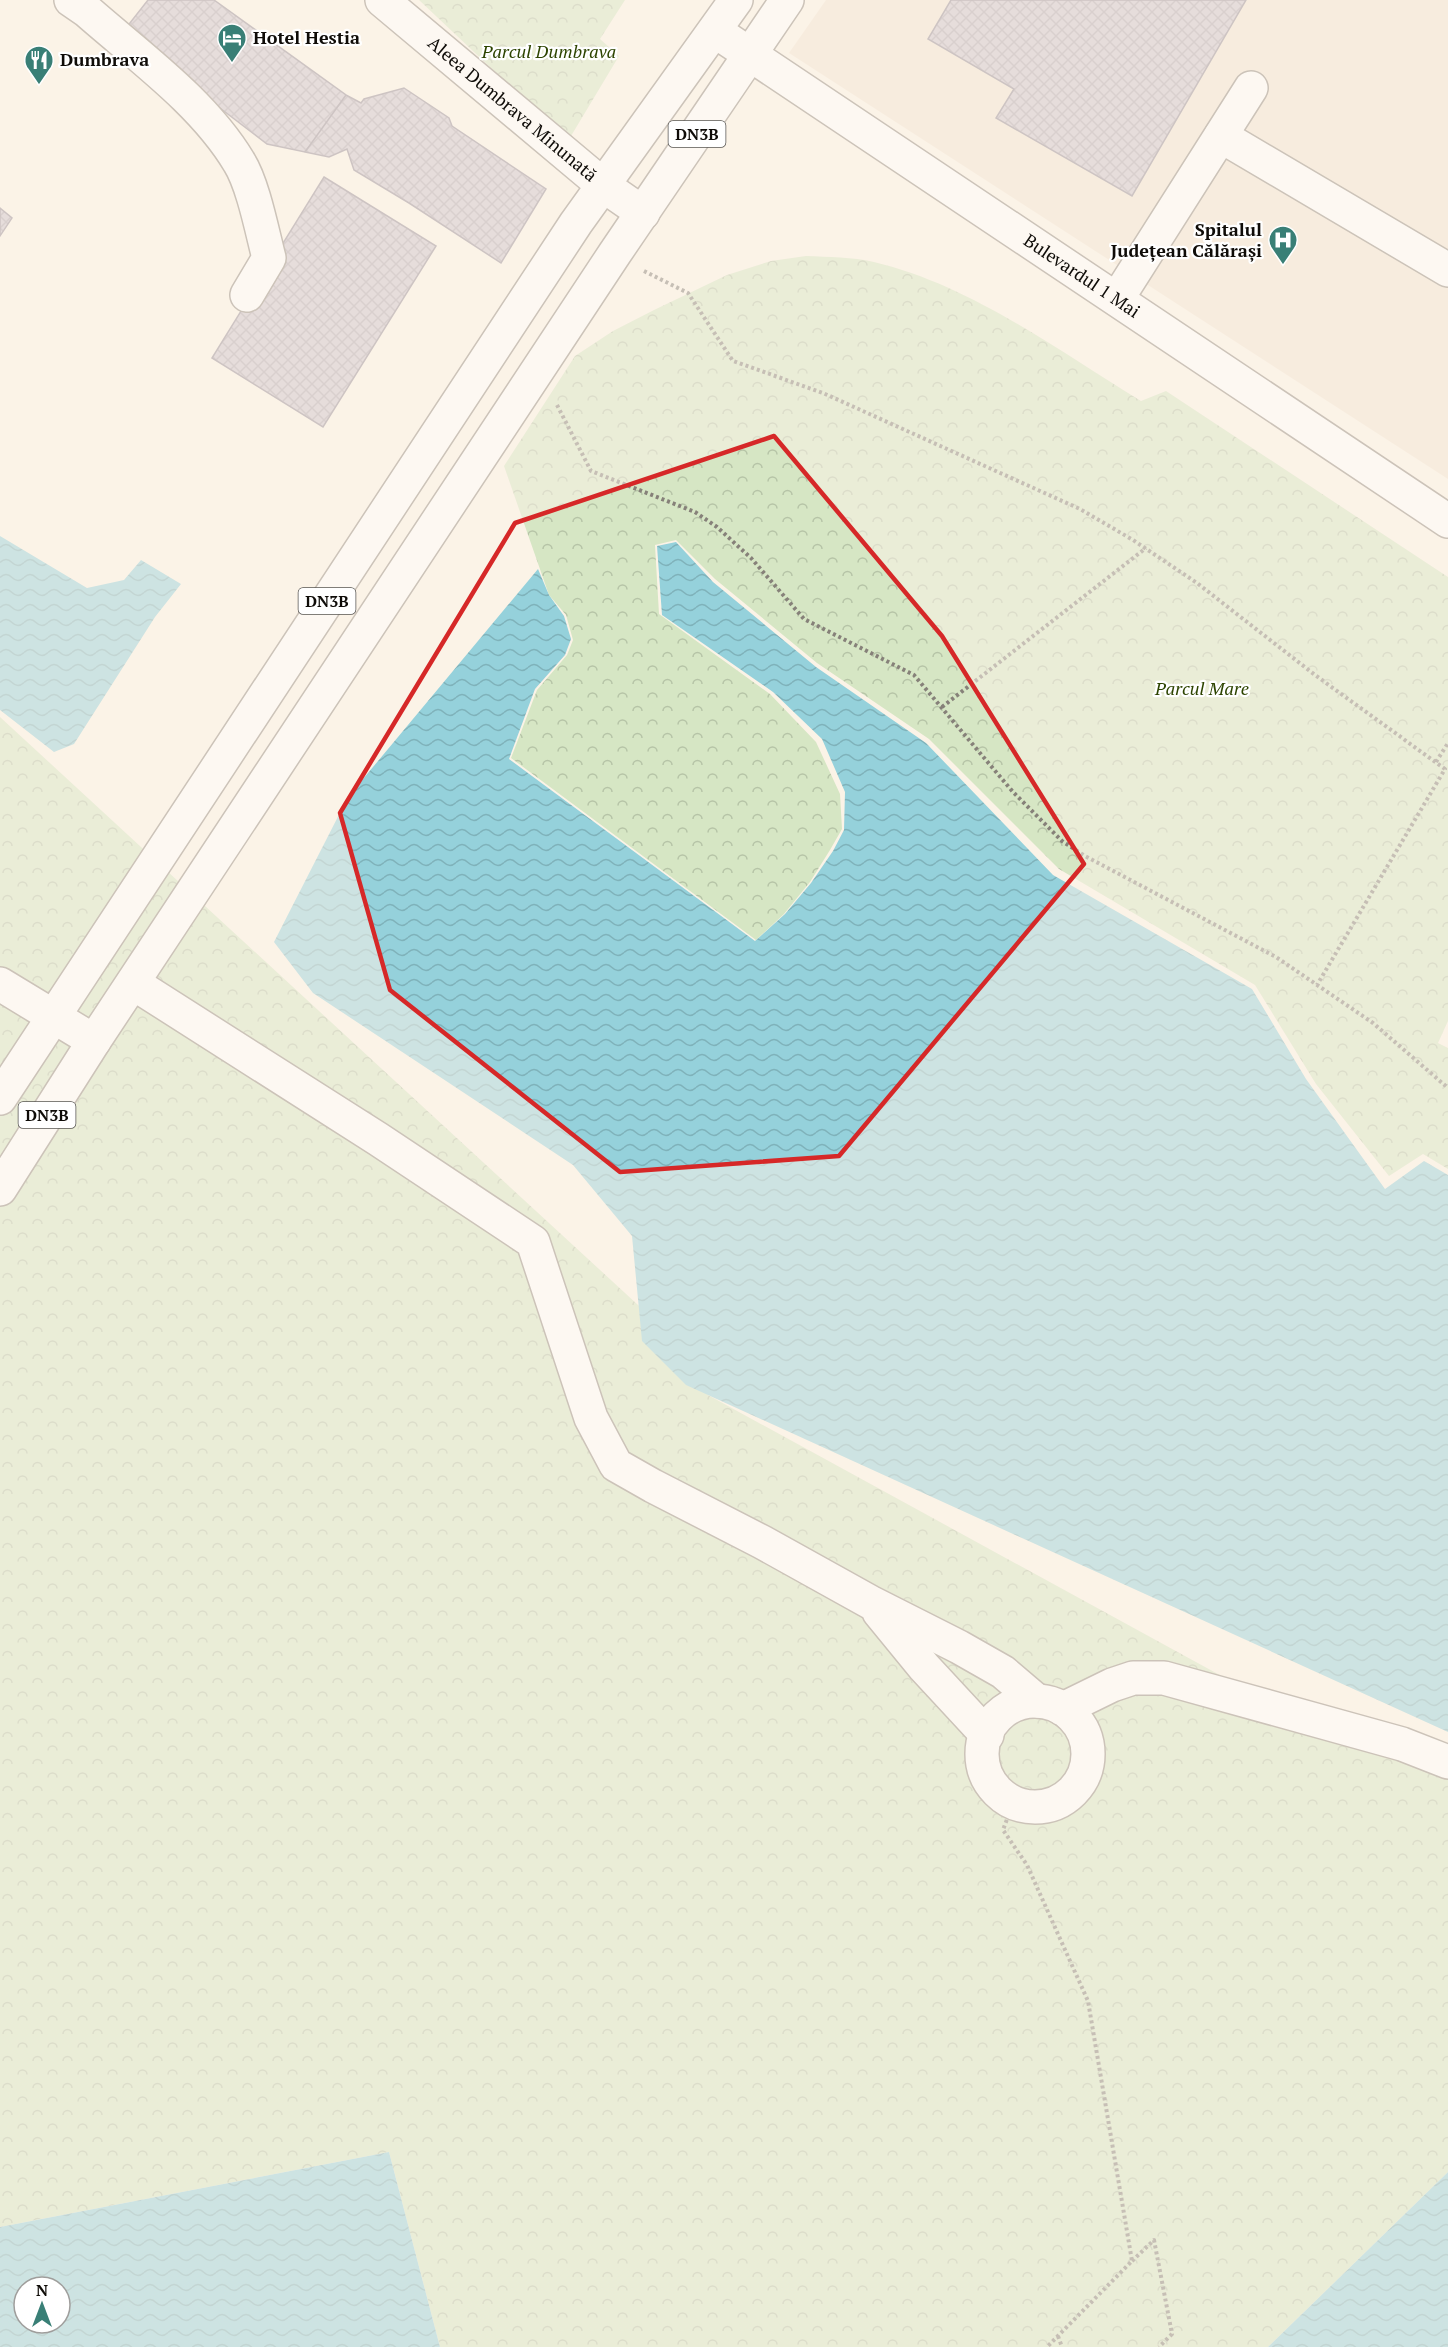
<svg xmlns="http://www.w3.org/2000/svg" width="1448" height="2347" font-family="'PT Serif',serif">
<style>
.built{fill:#f2e5d3}
.forest{fill:url(#forest-crowns)}
.water{fill:url(#water-waves);fill-rule:evenodd}
.building{fill:url(#building-cross-hatch);stroke:#968d97;stroke-width:1.5}
.lines{fill:none;stroke-linecap:round;stroke-linejoin:round}
.minor-casing{stroke:#938b81;stroke-width:36}
.major-casing{stroke:#938b81;stroke-width:36}
.path{stroke:#868179;stroke-width:4;stroke-dasharray:3 3;stroke-linecap:butt}
.minor{stroke:#fff;stroke-width:33}
.major{stroke:#fff;stroke-width:33}
.marked{fill:none;stroke:#d62828;stroke-width:4.5;stroke-linejoin:round}
.labels{text-anchor:middle;stroke-width:4.5;stroke-linejoin:round;paint-order:stroke}
.shield{fill:#fff;stroke:#575552;stroke-width:1.5}
.shield-label{font-size:16px;font-weight:bold;fill:#0f0c08}
.poi-label{font-size:18px;font-weight:bold;fill:#0f0c08;stroke:#fff;text-anchor:start}
.park-label{font-size:18px;font-style:italic;fill:#2d4400;stroke:#fff}
.street-label{font-size:18px;fill:#0f0c08;stroke:#fff}
</style>
<defs>
<pattern id="forest-crowns" width="20" height="18" patternUnits="userSpaceOnUse" patternTransform="scale(1.5)"><rect width="20" height="18" fill="#d6e6c4"/><path d="M2 6a3 3 0 1 1 6 0M12 15a3 3 0 1 1 6 0" fill="none" stroke="#b6c4a7"/></pattern>
<pattern id="water-waves" width="16" height="10" patternUnits="userSpaceOnUse" patternTransform="scale(1.5)"><rect width="16" height="10" fill="#95d1db"/><path d="M0 5q4-4 8 0t8 0" fill="none" stroke="#7fb2ba"/></pattern>
<pattern id="building-cross-hatch" width="8" height="8" patternUnits="userSpaceOnUse" patternTransform="scale(1.5)"><rect width="8" height="8" fill="#cdc3cd"/><path d="M0 0l8 8M0 8l8-8" fill="none" stroke="#afa6af"/></pattern>
</defs>
<rect width="100%" height="100%" fill="#fbf3e7"/>
<path class="built" d="M826,0H1448V479L789,53Z"/>
<path class="forest" d="M419,0H625L600,39L619,56L568,141Z
M806,256C829,257 852,257 874,262C971,285 1057,350 1141,401L1166,391L1448,577V1021L1438,1043L1448,1048V1169L1423,1154L1389,1176L1316,1084L1255,985L1059,869L929,739L817,663L715,579L676,540L655,545L659,614L770,694L816,742L840,794L842,829L830,850L810,882L784,914L756,940L511,758L537,690L567,655L573,640L566,615L549,595L504,466L575,356L613,331L654,310L727,275L771,261Z
M0,717L663,1328L708,1395L1269,1702L1448,1776V2172L1268,2347H440L389,2152L0,2227Z"/>
<path class="water" d="M0,536L87,588L124,580L141,560L181,584L155,617L74,744L54,752L0,710Z
M676,542L713,582L816,667L926,743L1053,875L1252,989L1306,1079L1385,1189L1424,1161L1448,1175V1732L686,1385L642,1341L632,1236L573,1165L313,993L274,942L348,797L538,569L549,595L564,616L571,639L565,655L535,689L509,759L755,941L785,914L811,883L833,851L844,830L845,792L822,739L773,692L662,615L657,546Z
M389,2152L440,2347H0V2227ZM24,2287H60V2323H24Z
M1448,2172V2347H1268Z"/>
<path class="building" d="M148,0H214L346,95L305,152L267,144L122,33Z
M951,0H1246L1132,196L996,118L1014,89L928,39Z
M404,88L449,118L452,126L546,189L501,263L409,203L354,170L347,149L329,157L305,152L346,95L361,103L364,99Z
M324,177L436,246L323,427L212,358Z
M0,208L12,218L0,236Z"/>
<g class="lines">
<g class="minor-casing">
<g id="minor">
<path d="M71,0L87,11C138,56 203,102 239,162C253,184 262,231 269,258L247,295"/>
<path id="s1" d="M382,0L604,186L643,213"/>
<path id="s2" d="M715,31L1448,521"/>
<path d="M1221,136L1448,270"/>
<path d="M1117,299L1251,88"/>
<path d="M133,983L378,1139L533,1242L591,1418L616,1465L653,1486L762,1542L870,1602L959,1647L1003,1672L1037,1701"/>
<path d="M0,984L94,1041"/>
<path d="M879,1612L924,1667L987,1735"/>
<circle cx="1035" cy="1754" r="53"/>
<path d="M1063,1709L1112,1685L1133,1678H1164L1402,1744L1448,1762"/>
</g>
</g>
<g class="major-casing">
<path id="major" d="M0,1098L576,223L736,0
M0,1189L94,1041L615,253L787,0"/>
</g>
<path class="path" d="M644,271L688,293L733,361L823,393L1080,509L1133,540L1197,583L1315,675L1445,769L1317,985
M557,405L591,471L695,512L717,527L751,558L804,619L914,675L1013,792L1062,841L1085,856L1276,957L1373,1023L1448,1088
M942,707L1146,548
M1436,762L1448,743
M1013,1803L1003,1830L1027,1865L1088,2001L1132,2261L1047,2347
M1132,2261L1154,2240L1172,2334L1159,2347
M1058,2336L1062,2347"/>
<use href="#minor" class="minor"/>
<use href="#major" class="major"/>
</g>
<path d="M0 0H1448V2347H0ZM774,436L942,636L1084,864L839,1156L620,1172L390,990L340,813L515,523Z" fill="#fbf3e7" fill-opacity=".55" fill-rule="evenodd"/>
<path class="marked" d="M774,436L942,636L1084,864L839,1156L620,1172L390,990L340,813L515,523Z"/>
<defs>
<g id="hotel-pin" transform="scale(1.5)"><path d="M0 17L-7.5 6A9.5 9.5 0 1 1 7.5 6Z" fill="#397f76" stroke="#fff"/><path d="M-6-4.5h1.5V1H6V5H4.5V3h-9V5H-6ZM-4 0a1.8 1.8 0 1 1 3.6 0ZM.5 0V-2.5h3Q6-2.5 6 0Z" fill="#fff"/></g>
<g id="restaurant-pin" transform="scale(1.5)"><path d="M0 17L-7.5 6A9.5 9.5 0 1 1 7.5 6Z" fill="#397f76" stroke="#fff"/><path d="M-5-6h1v4h1v-4h1v4h1v-4h1v5L-1.5 .5V6h-2V.5L-5-1ZM5-6V6H3V1.5H1.5Q1.5-4 5-6Z" fill="#fff"/></g>
<g id="hospital-pin" transform="scale(1.5)"><path d="M0 17L-7.5 6A9.5 9.5 0 1 1 7.5 6Z" fill="#397f76" stroke="#fff"/><path d="M-5-5h3v3.5h4V-5h3V5h-3V1.5h-4V5h-3Z" fill="#fff"/></g>
</defs>
<g fill-rule="evenodd">
<use href="#hotel-pin" x="232" y="38"/>
<use href="#restaurant-pin" x="39" y="60"/>
<use href="#hospital-pin" x="1283" y="240"/>
</g>
<g class="labels">
<g class="shield">
<rect x="668.5" y="121" width="57" height="26" rx="4.5"/>
<rect x="298.5" y="588" width="57" height="26" rx="4.5"/>
<rect x="18.5" y="1102" width="57" height="26" rx="4.5"/>
</g>
<g class="shield-label">
<text x="697" y="140">DN3B</text>
<text x="327" y="607">DN3B</text>
<text x="47" y="1121">DN3B</text>
</g>
<g class="poi-label">
<text x="253" y="44">Hotel Hestia</text>
<text x="60" y="66">Dumbrava</text>
<text x="1262" y="236" text-anchor="end">Spitalul<tspan x="1262" dy="21">Județean Călărași</tspan></text>
</g>
<g class="park-label">
<text x="549" y="58">Parcul Dumbrava</text>
<text x="1202" y="695">Parcul Mare</text>
</g>
<g class="street-label">
<text dy="6" stroke="none"><textPath href="#s1" startOffset="170">Aleea Dumbrava Minunată</textPath></text>
<text dy="6" stroke="none"><textPath href="#s2" startOffset="441">Bulevardul 1 Mai</textPath></text>
</g>
</g>
<g transform="translate(42 2305)"><circle r="28" fill="#ffffff" stroke="#9f9e9c" stroke-width="1.5"/>
<path d="M0-4.5L10 22L0 15L-10 22Z" fill="#397f76"/>
<text y="-9" font-size="16" font-weight="bold" text-anchor="middle" fill="#0f0c08">N</text>
</g>
</svg>
